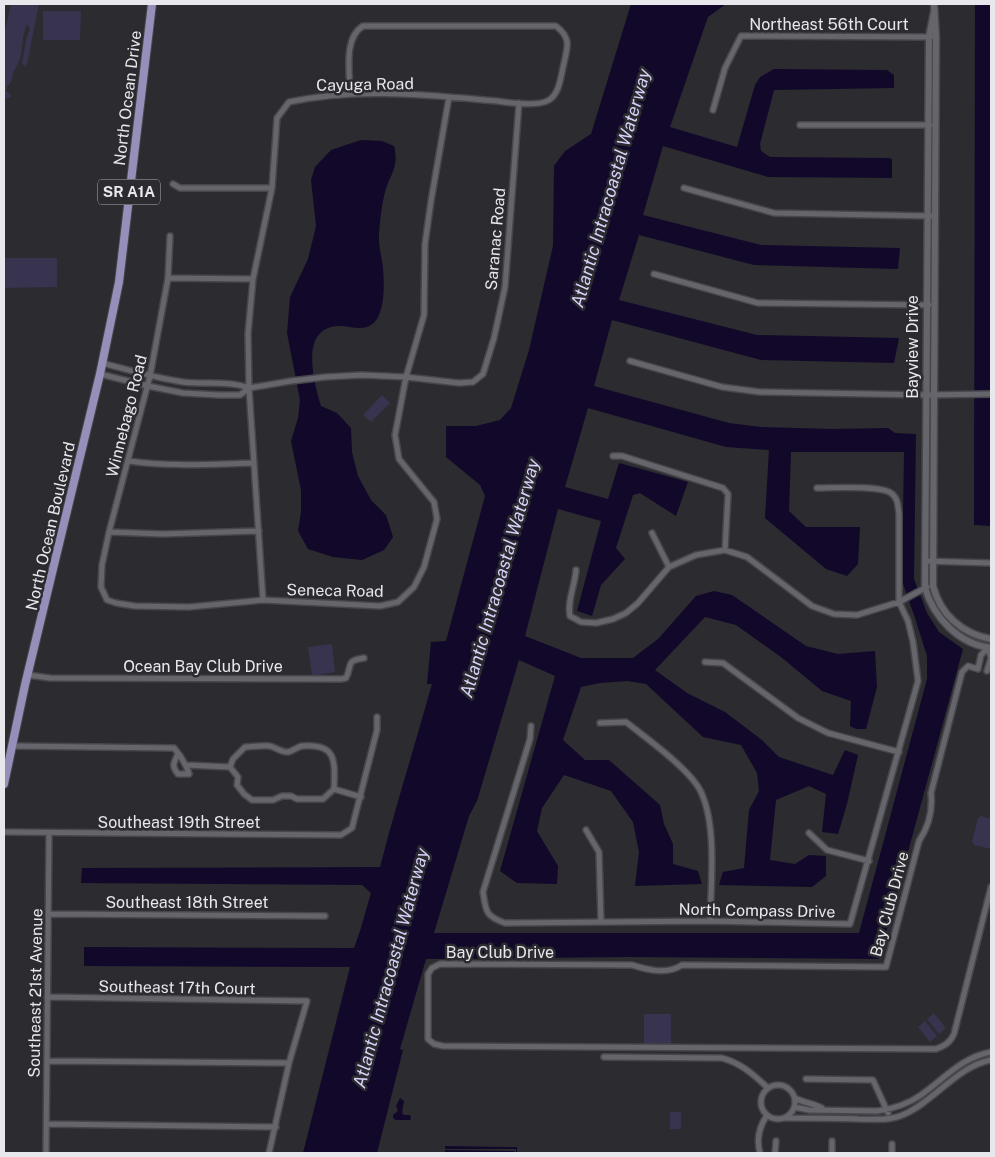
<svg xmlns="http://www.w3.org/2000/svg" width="995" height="1157" font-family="'Public Sans',sans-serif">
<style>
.green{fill:#38334e}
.water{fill:#12082a;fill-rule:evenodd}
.pier{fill:#2b2b30}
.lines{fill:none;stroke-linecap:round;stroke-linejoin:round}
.minor-casing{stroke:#47464b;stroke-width:8}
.tertiary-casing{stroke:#47464b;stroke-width:9}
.primary-casing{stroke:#47464b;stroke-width:10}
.minor{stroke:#66656c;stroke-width:5}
.tertiary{stroke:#66656c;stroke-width:6}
.primary{stroke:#968fb9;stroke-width:8}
.labels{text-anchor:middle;stroke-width:5;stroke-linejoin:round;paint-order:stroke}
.shield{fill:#2b2b30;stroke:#afafb4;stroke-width:1}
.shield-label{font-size:15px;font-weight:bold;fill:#e8e8ec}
.street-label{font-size:16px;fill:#e8e8ec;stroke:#2b2b30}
.water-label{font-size:18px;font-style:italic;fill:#d8d2fc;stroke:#2b2b30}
</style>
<rect width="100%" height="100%" fill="#2b2b30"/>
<path class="green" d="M11,4H39L27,64L25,67L22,63L27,36L30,29L27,24C22,35 23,48 20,59C17,69 12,70 12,81L7,87L6,91L10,93L11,97L5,99L4,117V34Z
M43,11H81L80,40H43Z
M4,258H57V287L4,288Z
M382,395L390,403L371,422L363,415Z
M332,644L335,672L312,676L308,647Z
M981,816L991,819V849L974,845L972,842L978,818Z
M934,1013L946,1028L939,1034L927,1019Z
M644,1014H671V1044H644Z
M925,1021L937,1036L930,1042L918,1027Z
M670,1112H681V1129H670Z"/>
<path class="water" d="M631,4H726L708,17L670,127L737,147L755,85L760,77L774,69L887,70L894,75V88L774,90L760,144L761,151L770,157L888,158L892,159V178L768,177L663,146L643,215L761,245L900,248L898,269L754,265L639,235L619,300L757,335L899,338L894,363L761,360L612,320L594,386L729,423L761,427L832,429L888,428L895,433L916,434L914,579L927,613L939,632L963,649L879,959L627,957L426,959L400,1049L403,1050L377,1153H303L350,967L84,966V947L354,948L360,931L371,893L362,885L81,883L82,868L380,867C396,805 415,745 432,684H427L431,642L446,641L485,496L480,485L446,457V426H476L500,420L511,408L529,350L553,246L554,166L565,151L591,134ZM588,408L726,447L769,450L765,518L826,569L847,576L858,564L860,527H806L789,511L791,452H904L902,581L915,618L927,656V679L859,933H434L469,816L477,801L519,660L555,676L500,871L517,883L557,884L558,866L537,831L542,808L564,775L611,791L633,822L639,852L635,886L702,884L698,871L673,864V844L664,824L660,805L609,760H585L563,740L581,687L600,683L627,681L646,684L703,737L741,745L757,773L759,791L749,810L744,868L723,872L719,885L812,887L826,876V856L809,855L795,864L770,860L776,800L809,786L826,794L822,832L838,834L847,804L858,755L845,750L833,775L779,757L762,740L725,712L687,693L655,670L705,617L736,625L781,657L822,691L851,701L850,726L856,729H866L877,687L875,651L838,654L806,646L732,595L714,591L696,596L658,639L633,658H581L525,636L558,509L601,521L577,611L592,616L601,585L625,559L616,548L633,495L640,493L676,516L688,482L619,463L608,499L565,487Z
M975,4H991V526L974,525Z
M361,140L382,141L394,146C400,169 388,176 384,196C381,209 380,222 379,234C378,245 382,257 383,268C384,283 385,303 378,317C368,335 352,325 337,326C299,329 314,383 321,406L337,413L351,428L352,452L358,476L371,500L386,515L393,537L384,550L362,560L333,557L308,549L298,531L301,512V490L291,441L298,418L300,400L287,333L290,297L308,259L316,226L311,180L315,167L331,150Z
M400,1098L404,1101L402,1113L404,1115H410L411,1119L410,1120H396L393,1118V1115L398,1111L396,1106Z
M445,1146L517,1147V1153H445Z"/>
<path class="pier" d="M442,1149H516V1153L514,1151L442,1150Z"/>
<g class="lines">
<g class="minor-casing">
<path id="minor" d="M713,110L725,68L741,36L931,37
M800,125H930
M173,184L180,188H272
M684,188L774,213L932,216
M170,236L168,278L150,376L109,532L102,565L101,587L107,600L116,603L135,606L189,607L263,600L380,606L398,602L414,587L424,567L437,519L434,502L399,459L395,435L406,377L424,315L425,244L431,201L449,97
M654,274L758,303L929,305
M168,278L253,279
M630,361L722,387L760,392L926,395L991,394
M102,363C129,370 155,378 183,382C204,385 229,380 249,388
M100,374L148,386L183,393L219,395H240L249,388L291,381L325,377L362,375L406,377L459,383L473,382L483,374L494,338L505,287L519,103
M613,456H622L723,488L728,494L725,550
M129,461C170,467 212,464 254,463
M109,532L163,534L259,531
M652,533L669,567
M925,561L991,563
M576,570C575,586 567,600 570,616L581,622L596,623L613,619L626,613L638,603L669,567L696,555L725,550L747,557L812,606L834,614L857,615L899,602L927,587
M263,600L249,388L248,334L253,279L272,188L277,118L289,102C357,87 428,95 497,101C510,103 538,107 549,100C560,93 561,75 564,63C568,45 571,38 556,26H363C343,38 350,73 350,94
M705,662L723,663L798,718L828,733L899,752
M987,671L991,658L988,648L981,655L978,669L968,666L962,672L931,793C933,811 929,826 919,841L886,967L682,965C667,975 648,970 632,965L440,964L432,968L428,974V1039L434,1044L443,1046L936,1049C944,1046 950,1043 954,1034L991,887
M28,675L50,678L341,679L346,678C353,664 345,661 364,658
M600,723L626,722C646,738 691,770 701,792C717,826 711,884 710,921
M531,726L530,739L483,892C486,911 485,916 505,923L710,921L850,924L918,681L913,642L908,621L899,602V514C898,506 898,498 891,493C879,485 833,488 817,488
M13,746L174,748C181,756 186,764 189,774H178C171,766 174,762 178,754
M186,765L230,767
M230,767L238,777L237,785L244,794L252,800H273L282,796H291L297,799H323L334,789L361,797
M230,767L233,759L245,747C253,747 262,745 269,746C276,747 280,752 288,752C293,751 297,747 302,746C337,743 335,761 334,789
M586,830L599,852L601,922
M4,832L341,835L352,828L377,730V717
M809,833L827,850L869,861
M49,914L325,916
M47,997L307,1001L289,1063L269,1153
M604,1057L722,1058C741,1063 754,1075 768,1088
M47,1061L289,1063
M806,1079L873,1080L888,1113
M761 1102a17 17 0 1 1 34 0a17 17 0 1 1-34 0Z
M795,1098C804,1103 813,1103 822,1108
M794,1107L809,1110L877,1111C893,1109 908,1104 921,1095C944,1079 962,1057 991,1052
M785,1118C809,1118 834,1118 858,1119C871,1119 887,1121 900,1116C934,1103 955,1067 991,1060
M47,1124L276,1127
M46,1153L49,834
M760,1153C756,1139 759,1127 767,1115
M775,1153L776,1141
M832,1153V1141
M892,1153V1144"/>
</g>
<g class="tertiary-casing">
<path id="tertiary" d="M934,4L936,37L933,586C940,614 962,634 991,639
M934,12L929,37L925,588C934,618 959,644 991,648"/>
</g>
<g class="primary-casing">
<path id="primary" d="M4,784L25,685L100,374L119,282L152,4"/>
</g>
<use href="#minor" class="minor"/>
<use href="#tertiary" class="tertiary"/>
<use href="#primary" class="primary"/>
</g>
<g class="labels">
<rect class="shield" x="98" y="179.5" width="62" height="25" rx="4"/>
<g class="shield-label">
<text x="129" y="197">SR A1A</text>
</g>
<g class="street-label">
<text x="829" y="30">Northeast 56th Court</text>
<text transform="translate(365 84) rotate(-1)" y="6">Cayuga Road</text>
<text transform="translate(127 98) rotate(-83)" y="6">North Ocean Drive</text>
<text transform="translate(495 239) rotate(-85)" y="6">Saranac Road</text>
<text transform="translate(912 347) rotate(-90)" y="6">Bayview Drive</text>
<text transform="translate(126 416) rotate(-76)" y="6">Winnebago Road</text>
<text transform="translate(50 526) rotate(-77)" y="6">North Ocean Boulevard</text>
<text transform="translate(335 590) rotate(1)" y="6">Seneca Road</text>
<text x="203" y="672">Ocean Bay Club Drive</text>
<text x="179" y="828">Southeast 19th Street</text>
<text x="187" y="908">Southeast 18th Street</text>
<text transform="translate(889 904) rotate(-75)" y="6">Bay Club Drive</text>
<text transform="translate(757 910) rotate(1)" y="6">North Compass Drive</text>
<text x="500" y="958">Bay Club Drive</text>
<text transform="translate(177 987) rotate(1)" y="6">Southeast 17th Court</text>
<text transform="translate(35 993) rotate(-89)" y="6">Southeast 21st Avenue</text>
</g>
<g class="water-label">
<text transform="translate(611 188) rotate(-74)" y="6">Atlantic Intracoastal Waterway</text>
<text transform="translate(500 578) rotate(-74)" y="6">Atlantic Intracoastal Waterway</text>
<text transform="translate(391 968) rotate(-75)" y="6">Atlantic Intracoastal Waterway</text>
</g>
</g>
<rect width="995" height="1157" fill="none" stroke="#e8e8ec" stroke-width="10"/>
</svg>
